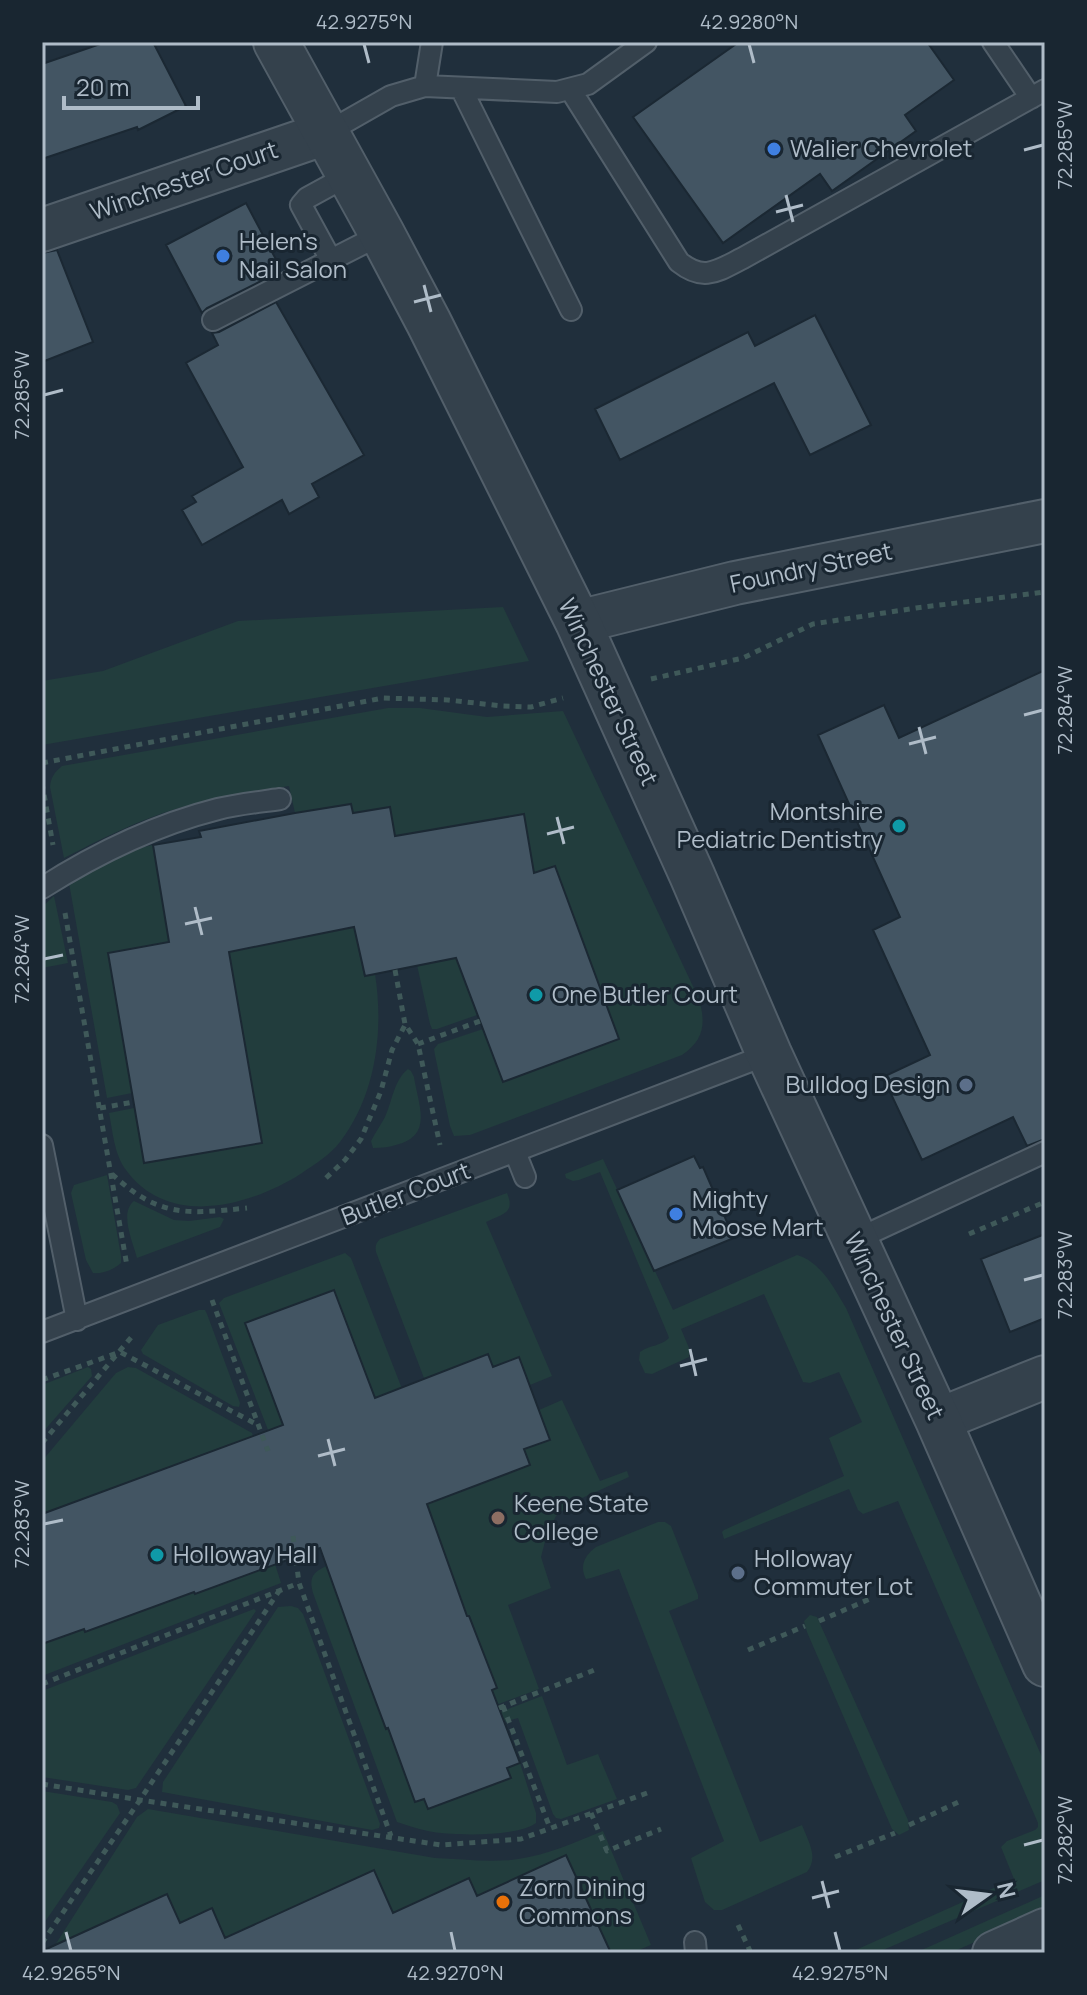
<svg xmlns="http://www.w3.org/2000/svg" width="1087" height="1995" font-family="Manrope,sans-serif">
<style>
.green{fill:#223d3d}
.building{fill:#435563;stroke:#1b2833;stroke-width:2}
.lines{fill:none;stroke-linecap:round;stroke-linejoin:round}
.service-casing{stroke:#525f6a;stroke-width:24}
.minor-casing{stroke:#525f6a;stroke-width:46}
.tertiary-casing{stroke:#525f6a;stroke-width:48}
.path{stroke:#3f5959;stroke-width:5;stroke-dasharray:6 6;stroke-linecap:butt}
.service{stroke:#34414c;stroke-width:20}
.minor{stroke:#34414c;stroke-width:42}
.tertiary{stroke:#34414c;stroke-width:44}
.ticks{fill:none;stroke:#afbcc8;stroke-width:3}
.shop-dot{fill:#3f7fe0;stroke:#192631;stroke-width:3}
.culture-dot{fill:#0f9aa8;stroke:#192631;stroke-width:3}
.service-dot{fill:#5c6f8a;stroke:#192631;stroke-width:3}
.education-dot{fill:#8d6e63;stroke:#192631;stroke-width:3}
.food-dot{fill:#e8710a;stroke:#192631;stroke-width:3}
.labels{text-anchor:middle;stroke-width:6;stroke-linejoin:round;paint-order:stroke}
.poi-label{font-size:24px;fill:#afbcc8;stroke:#192631;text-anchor:start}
.street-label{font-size:24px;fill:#afbcc8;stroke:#192631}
.neatline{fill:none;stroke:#afbcc8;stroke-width:3}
.ticks-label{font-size:20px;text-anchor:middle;fill:#afbcc8}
</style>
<rect width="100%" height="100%" fill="#202f3c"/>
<path class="green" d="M503,607L529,661L42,745V681L103,671L238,621Z
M388,708H420L487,717L563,711L699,999C706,1024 704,1040 682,1055L470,1135L454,1136L450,1126L435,1055L434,1049L438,1044L483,1029L503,1082L618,1039L555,867L534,873L524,815L395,836L390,807L353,813L351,804L295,813L289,786C252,792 215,798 179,808C138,820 101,839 64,858L50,787C51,777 54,773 62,766Z
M153,845L169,942L132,1093L107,1098L69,883C93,865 123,851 153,845Z
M54,896L68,963L42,968V907Z
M440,913L477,1015L437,1029H432L430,1024L417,965Z
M354,927L364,976L375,974C384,1031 376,1095 340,1142C330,1155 315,1164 302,1173C251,1206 169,1229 126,1170C114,1154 113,1132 109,1113L134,1108L145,1163L262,1143L229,952Z
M408,1069L411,1071L414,1077C418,1104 433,1134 399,1144C390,1147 382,1148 373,1148L371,1141C375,1133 380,1126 385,1117C392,1102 394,1080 408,1069Z
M603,1159L673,1310L797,1255C821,1262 834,1288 846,1308L1045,1764V1880L876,1953H849L1014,1879L1001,1847L1007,1841L1035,1830L1038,1827V1823L898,1501L863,1514L858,1510L849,1489L724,1539L722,1532L724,1530L844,1476L829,1438L862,1422L839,1372L810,1383L803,1382L764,1294L681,1329L689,1348V1357L652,1374L645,1373L639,1360L640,1352C649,1345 662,1346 669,1338L668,1335L600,1172L579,1180L573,1181L566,1178L565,1174Z
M107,1175L121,1256V1263C113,1270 103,1274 93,1273L86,1260L71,1193L74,1185Z
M507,1193C516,1214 501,1214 486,1222L552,1376L530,1385L519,1357L493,1367L488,1355L424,1378L376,1252C375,1246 376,1243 380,1239Z
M134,1201L174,1220L189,1221L220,1217L224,1219L220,1227L137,1258C133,1242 119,1213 134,1201Z
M345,1253L351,1258L406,1399L368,1413L373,1391L334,1290L275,1448L219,1303L224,1298Z
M199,1310H205L207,1314L240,1403L239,1407L233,1406L143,1354L141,1350L158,1325Z
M88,1367L91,1369L92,1376L42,1433V1385Z
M128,1367L136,1368L252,1433L259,1454L230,1444L43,1513L42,1535V1461L116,1373Z
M562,1400L600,1481L627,1471L629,1477L573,1502L556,1516L547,1534L541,1557L551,1588L508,1605L539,1689L485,1709L480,1694L496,1687L470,1616L453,1622L412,1512L524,1449L550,1440L539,1410Z
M658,1522H665L671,1526L698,1595V1599L669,1611L760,1842L802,1825C808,1841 819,1857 807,1872L722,1910H714L705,1902L691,1858L724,1841L619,1569L591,1578L586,1579C579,1566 585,1555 596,1547Z
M275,1564L281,1583L42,1676V1644L67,1635L188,1576L195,1594Z
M326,1566L386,1728L396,1725L394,1743L415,1802L424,1799L428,1809L507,1768L520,1763L536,1813V1823C518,1837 451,1836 428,1831C418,1829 407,1825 397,1822L313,1593C309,1578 312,1573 326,1566Z
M291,1606L298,1608L303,1614L380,1824L379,1828L372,1830L162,1792L163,1782L278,1607Z
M254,1609L256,1611L136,1788L128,1790L42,1777V1691Z
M810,1615L817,1617L908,1820L909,1830L899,1835L892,1829L807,1632L804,1621Z
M542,1696L567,1765L598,1754L617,1799L561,1819L556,1818L553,1814L518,1718L504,1722L500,1712Z
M42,1791L112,1802L117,1805L120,1813L42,1926Z
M148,1809L435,1858C462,1859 491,1863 518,1859C548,1855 575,1842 603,1831L651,1945L632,1953H611L566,1855L477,1896L469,1879L393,1913L373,1870L225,1938L213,1908L180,1923L166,1894L56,1944L50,1953L137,1817Z
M1045,1895V1911L950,1953H915Z"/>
<path class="building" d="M106,42H153L186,106L138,130L137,127L42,159V64Z
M739,42H927L954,80L905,115L916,131L832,191L820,174L723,243L633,117Z
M246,203L280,267L262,277L263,280L207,308L202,313L166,245Z
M57,250L93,342L42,362V253Z
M276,302L364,455L312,484L319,497L289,514L282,500L202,545L182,510L196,502L192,496L243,467L186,363L218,345L212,333L219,332Z
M815,315L871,425L810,455L774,383L620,460L595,409L748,332L755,346Z
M1045,670V1139L1027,1146L1013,1117L922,1160L883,1077L930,1055L873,930L900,917L818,735L884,705L899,738Z
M351,804L353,813L390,807L395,836L524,814L534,873L555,866L619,1039L503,1082L456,958L365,976L354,927L229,952L262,1143L144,1163L108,953L169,942L153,845L201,837L199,831L295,813Z
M694,1156L700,1168L703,1167L734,1238L654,1271L617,1190Z
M1045,1234V1318L1010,1332L981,1259Z
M334,1290L375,1398L488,1354L493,1367L519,1357L550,1440L524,1449L530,1465L427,1504L467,1616H469L497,1688L492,1690L520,1763L507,1768L511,1778L428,1809L424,1799L415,1802L388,1728L386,1729L359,1657L320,1548L195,1594L194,1592L85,1632L84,1629L42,1644V1514L283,1425L245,1323Z
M566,1855L611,1953H42V1951L167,1894L180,1923L212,1908L225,1938L374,1870L393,1913L469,1878L477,1896Z"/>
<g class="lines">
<g class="service-casing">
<path id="service" d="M993,42L1031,98
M425,86L432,42
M461,88L571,310
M570,89L679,262C704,282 717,271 743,258L1045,90
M326,133L391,96L425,86L557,92L588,84L646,42
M331,260L301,205L307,198L349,175
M213,320L382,234
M42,888C97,853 155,825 218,809C238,804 259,802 280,799
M42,1145L77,1320
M515,1152L525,1177
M855,1240L1045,1152
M42,1332L769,1054
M695,1942L696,1953"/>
</g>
<g class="minor-casing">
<path id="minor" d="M42,230L326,133
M578,622L735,583L1045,521
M938,1420L1045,1377
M994,1953L1045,1930"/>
</g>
<g class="tertiary-casing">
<path id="tertiary" d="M276,42L382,234L429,323L578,622L692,875L769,1054L938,1420L1045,1664"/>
</g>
<path class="path" d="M651,679L743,658L813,624L916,608L1045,592
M42,763L383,698L448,700L502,706L531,707L563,698
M42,783L53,845
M65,913L127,1266
M395,970L405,1024L418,1044L440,1145
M418,1044L480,1021
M100,1108L134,1102
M112,1174C159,1218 188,1214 247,1208
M326,1178L345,1160L361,1139L381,1091L392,1050L405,1025
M969,1234L1045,1202
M212,1300L268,1451
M42,1380L120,1352L258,1425
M42,1443L134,1334
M293,1536L299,1583L391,1836
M819,1621L872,1598
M748,1650L805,1626
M42,1684L299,1583
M503,1706L550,1828
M499,1708L597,1669
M42,1784L140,1800L441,1845L521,1839L647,1793
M591,1813L607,1851L661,1829
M909,1825L963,1800
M835,1857L895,1833
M738,1925L751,1953
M42,1943L140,1800L279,1591"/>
<use href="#service" class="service"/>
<use href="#minor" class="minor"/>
<use href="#tertiary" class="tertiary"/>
</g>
<path class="ticks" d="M364,44L369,63M749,44L754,63M1024,150L1043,145M786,195L793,222M776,212L803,205M424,285L431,312M414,302L441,295M44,395L63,390M1024,715L1043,710M919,727L926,754M909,744L936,737M557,817L564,844M547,834L574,827M195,907L202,935M185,924L212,918M44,959L63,955M1024,1280L1043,1275M690,1349L696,1376M680,1366L707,1359M328,1439L335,1466M318,1456L345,1449M44,1524L63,1520M1024,1845L1043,1840M822,1881L829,1908M812,1898L839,1891M66,1932L71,1951M451,1932L455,1951M835,1932L840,1951"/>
<g class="shop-dot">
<circle cx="774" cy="149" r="8"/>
<circle cx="223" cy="256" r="8"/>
<circle cx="676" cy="1214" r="8"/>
</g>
<g class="culture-dot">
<circle cx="899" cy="826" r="8"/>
<circle cx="536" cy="995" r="8"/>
<circle cx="157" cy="1555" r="8"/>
</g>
<g class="service-dot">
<circle cx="966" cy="1085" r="8"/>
<circle cx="738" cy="1573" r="8"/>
</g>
<circle class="education-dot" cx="498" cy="1518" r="8"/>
<circle class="food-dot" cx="503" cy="1902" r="8"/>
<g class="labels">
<g class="poi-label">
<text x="790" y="157">Walier Chevrolet</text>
<text x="239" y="250">Helen's<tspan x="239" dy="28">Nail Salon</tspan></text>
<text x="883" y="820" text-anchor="end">Montshire<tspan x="883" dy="28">Pediatric Dentistry</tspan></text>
<text x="552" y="1003">One Butler Court</text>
<text x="950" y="1093" text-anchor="end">Bulldog Design</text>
<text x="692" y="1208">Mighty<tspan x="692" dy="28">Moose Mart</tspan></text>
<text x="514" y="1512">Keene State<tspan x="514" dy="28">College</tspan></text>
<text x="173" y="1563">Holloway Hall</text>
<text x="754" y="1567">Holloway<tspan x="754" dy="28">Commuter Lot</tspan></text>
<text x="519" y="1896">Zorn Dining<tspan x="519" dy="28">Commons</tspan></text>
</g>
<g class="street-label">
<text transform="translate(184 181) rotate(-19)" y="8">Winchester Court</text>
<text transform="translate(811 568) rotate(-12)" y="8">Foundry Street</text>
<text transform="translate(608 692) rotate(65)" y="8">Winchester Street</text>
<text transform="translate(406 1194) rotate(-21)" y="8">Butler Court</text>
<text transform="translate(894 1326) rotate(65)" y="8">Winchester Street</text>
</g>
</g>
<rect width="1087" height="1995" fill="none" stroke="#192631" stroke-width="88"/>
<g transform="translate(987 1895) rotate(76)" stroke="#192631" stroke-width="6" paint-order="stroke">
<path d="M0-6L14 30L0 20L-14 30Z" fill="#afbcc8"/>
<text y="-12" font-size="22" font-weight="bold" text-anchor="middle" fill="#afbcc8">N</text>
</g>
<path d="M64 96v12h134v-12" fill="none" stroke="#afbcc8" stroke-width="4"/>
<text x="76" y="96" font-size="24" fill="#afbcc8" stroke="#192631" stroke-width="6" paint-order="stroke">20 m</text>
<rect x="44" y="44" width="999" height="1907" class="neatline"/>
<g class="ticks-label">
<text x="364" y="29">42.9275°N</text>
<text x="749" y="29">42.9280°N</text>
<text transform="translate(1065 145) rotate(-90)" y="7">72.285°W</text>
<text transform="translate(22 395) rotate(-90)" y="7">72.285°W</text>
<text transform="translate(1065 710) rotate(-90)" y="7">72.284°W</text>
<text transform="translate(22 959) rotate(-90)" y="7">72.284°W</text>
<text transform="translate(1065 1275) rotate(-90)" y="7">72.283°W</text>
<text transform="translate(22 1524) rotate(-90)" y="7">72.283°W</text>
<text transform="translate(1065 1840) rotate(-90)" y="7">72.282°W</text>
<text x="71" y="1980">42.9265°N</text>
<text x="455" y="1980">42.9270°N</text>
<text x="840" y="1980">42.9275°N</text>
</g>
</svg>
